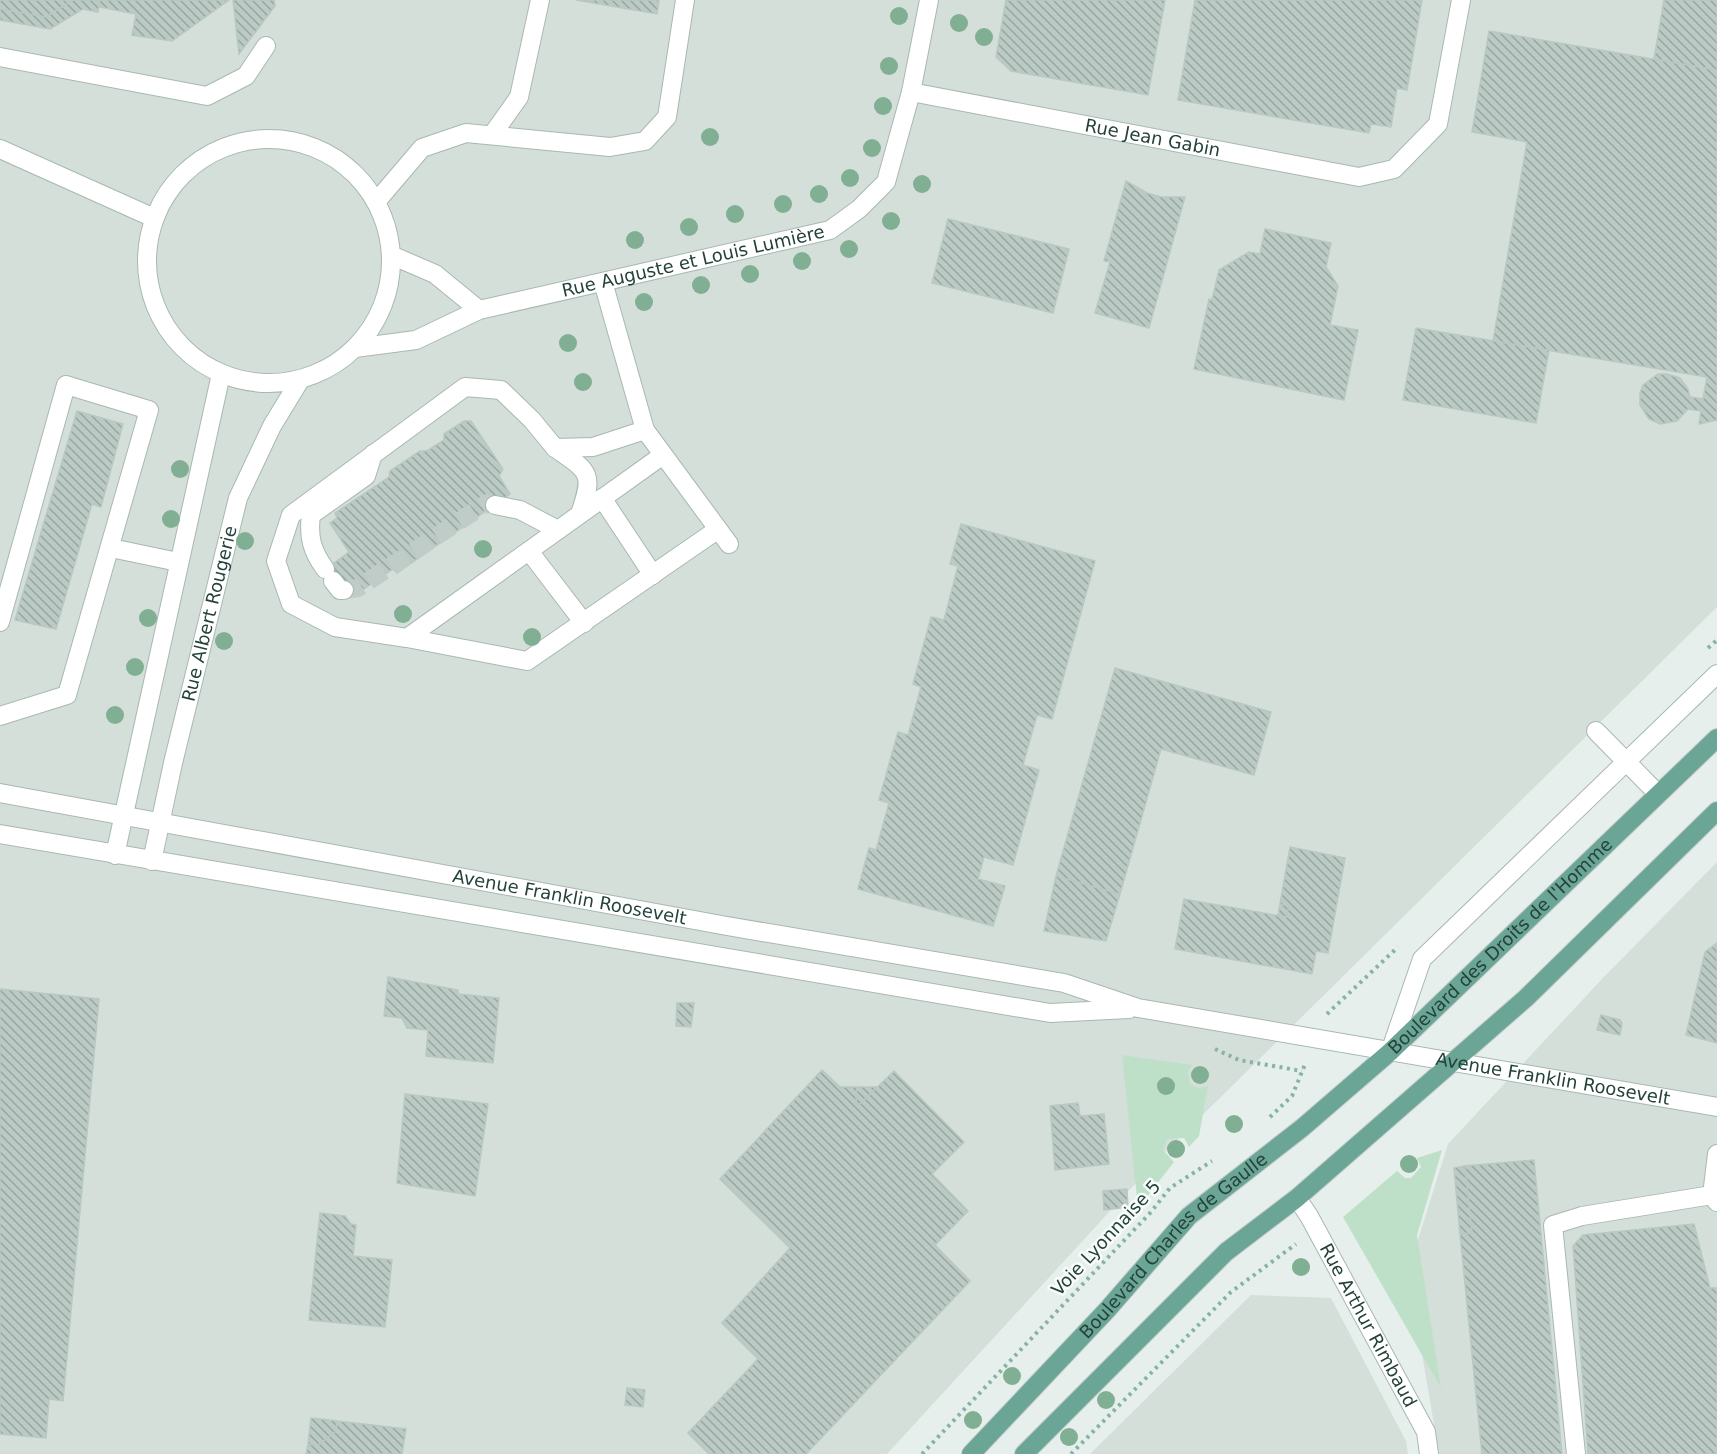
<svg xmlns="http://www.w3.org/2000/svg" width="1717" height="1454" font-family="'DejaVu Sans',sans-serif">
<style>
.built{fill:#d4dfda}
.grass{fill:#bfe0c8}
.building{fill:url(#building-back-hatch);stroke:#b8c9c2;stroke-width:1.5}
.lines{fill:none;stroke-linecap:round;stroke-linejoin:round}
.minor-tunnel{stroke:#bfccc8;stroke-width:18;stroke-dasharray:18 9;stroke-linecap:butt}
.minor-casing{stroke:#a8b8b2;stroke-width:20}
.major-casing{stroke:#c2cac8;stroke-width:20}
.path{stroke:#86b3a5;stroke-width:4;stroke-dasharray:3 4.5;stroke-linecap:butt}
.minor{stroke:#fff;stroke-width:18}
.major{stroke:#6aa596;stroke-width:18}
.tree{fill:#80af93}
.labels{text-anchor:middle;stroke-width:5;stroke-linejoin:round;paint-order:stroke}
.street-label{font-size:18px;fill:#24423a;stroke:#f7fbf9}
</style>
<defs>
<pattern id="building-back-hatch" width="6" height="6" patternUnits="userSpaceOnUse" patternTransform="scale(1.5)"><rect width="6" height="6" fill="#bbcac4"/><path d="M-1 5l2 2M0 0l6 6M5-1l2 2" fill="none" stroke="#98a6a0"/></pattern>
</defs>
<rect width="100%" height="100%" fill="#e6efeb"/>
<path class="built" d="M0,0H1717V607L1156,1161L887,1454H0Z
M1717,862V1454H1439L1408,1271L1448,1144L1602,979Z
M1251,1295L1331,1298L1406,1441L1408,1454H1090Z"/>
<path class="grass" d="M1122,1055L1192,1065L1188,1072L1190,1084L1198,1088L1208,1086L1199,1136L1189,1147L1184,1138L1167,1139L1163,1150L1174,1162L1138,1208Z
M1442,1150L1417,1235L1441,1388L1343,1217L1397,1171L1405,1178H1411L1421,1167L1417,1158Z"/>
<path class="building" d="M0,0H73L46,17L0,9Z
M73,0H100L98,12L83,9L50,29L0,20V9L46,17Z
M100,0H99H229L172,41L132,35L136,14L99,7Z
M233,0H274L275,6L239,54Z
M576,0H659L657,14Z
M1006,0H1165L1148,95L1011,71L996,57Z
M1195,0H1422L1407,90L1397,88L1391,127L1371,124L1369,133L1178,100Z
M1664,0H1717V70L1654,59Z
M1489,31L1717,70V420L1699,424L1701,411L1688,409L1677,421L1660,424L1649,419L1640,405V393L1643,385L1658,374H1667L1680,378L1688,389L1690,397L1703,399L1707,377L1493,341L1527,142L1472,132Z
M1126,181L1147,193L1161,197H1185L1149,328L1095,313L1110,262L1104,261Z
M948,219L1069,249L1053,313L932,283Z
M1265,229L1331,243L1326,267L1338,286L1330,325L1358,330L1344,400L1194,369L1209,299L1212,300L1219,270L1249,252L1260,254Z
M1416,328L1549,350L1536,423L1403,400Z
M77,411L123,424L101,507L92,504L56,629L15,620Z
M464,421H471L503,469L499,476L510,494L397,573L393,569L354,596L347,595L323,571L349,552L330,523L337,518L335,513L389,477L390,471L420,451H427L444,440V434Z
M961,524L1095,561L1052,719L1037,715L1023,765L1039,770L1013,865L984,857L978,879L1005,886L993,926L858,889L869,848L876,850L889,803L879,800L898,732L908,735L921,687L913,684L931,617L944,620L958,566L950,564Z
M1115,668L1271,712L1254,775L1161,749L1120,894L1056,876Z
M1290,847L1345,858L1328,953L1316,951L1312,974L1175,949L1184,899L1286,917L1289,906L1280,904Z
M1056,876L1120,894L1106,941L1044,931Z
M1280,904L1289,906L1286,917L1278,916Z
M1717,943V1043L1686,1035L1705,952Z
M388,977L458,990V994L499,998L493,1063L426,1056L428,1030L407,1028L402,1018L384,1016Z
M0,989L99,999L63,1401L49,1399L46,1438L0,1434Z
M677,1003H694L691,1027L676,1026Z
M1601,1015L1620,1020L1622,1023L1620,1035L1597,1030Z
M822,1070L840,1087H857L856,1104H860L894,1071L964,1142L932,1174L968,1211L935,1245L970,1281L806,1454H709L688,1433L758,1359L722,1323L790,1248L720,1179Z
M857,1087H877L860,1104H856Z
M405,1094L488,1104L475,1196L397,1183Z
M1078,1103L1080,1116L1104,1114L1109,1164L1055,1170L1050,1106Z
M1534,1160L1562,1454H1482L1460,1234L1472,1233L1465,1166Z
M1465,1166L1472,1233L1460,1234L1454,1168Z
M1127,1189L1128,1207L1104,1210L1103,1191Z
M320,1213L345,1216L351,1224L356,1225L353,1256L392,1260L385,1327L309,1320Z
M1694,1224L1710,1288H1717V1454H1588L1573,1246L1583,1235Z
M627,1388L645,1390L643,1407L625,1405Z
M311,1418L337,1421L336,1431L318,1445L308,1444Z
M337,1421L406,1429L402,1454H306L308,1444L318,1445L336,1431Z"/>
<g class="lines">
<path class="minor-tunnel" d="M344,590L358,588L487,503L495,505"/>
<g class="minor-casing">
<g id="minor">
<path d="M0,57L207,96L246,76L266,46"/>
<path id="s1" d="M911,92L1359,177L1394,169L1438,124L1461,0"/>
<path d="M492,135L519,97L540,0"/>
<circle cx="269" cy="261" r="122"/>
<path d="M0,149L154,218"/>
<path d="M376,202L422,148L466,133L610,147L645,141L667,117L685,0"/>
<path d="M391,255L435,274L479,310"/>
<path d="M603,282L645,430L729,544"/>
<path id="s2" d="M355,348L416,340L479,310L830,230L859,209L886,182L911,92L929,0"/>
<path d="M645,430L593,447L555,448L532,420L501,390L465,387L291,515L276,561L291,604L335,627L407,638L663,455"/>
<path d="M555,448C590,472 594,473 580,514"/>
<path d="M602,498L653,575"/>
<path d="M495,505L520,510L558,530"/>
<path d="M111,548L178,562"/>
<path d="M529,551L584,623"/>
<path d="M325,569C312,551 308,537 311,515L366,476L373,454"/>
<path d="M333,581L340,590H344"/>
<path d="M0,622L66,385L149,410L67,695L0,716"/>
<path d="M407,638L527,661L717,530"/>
<path d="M1596,731L1658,794"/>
<path id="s3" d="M0,793L727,926L1064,983L1138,1008L1717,1107"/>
<path d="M0,834L1050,1013L1129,1009"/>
<path d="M115,855L221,374"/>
<path id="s4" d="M152,861L173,763L238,498L272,426L300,380"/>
<path d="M1390,1052L1422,959L1717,674"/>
<path d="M1717,1154L1712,1195L1717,1202"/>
<path id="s5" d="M1297,1198L1309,1216L1426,1432L1429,1454"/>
<path d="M1576,1454L1553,1225L1582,1216L1712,1195"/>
</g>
</g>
<g class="major-casing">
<g id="major">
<path id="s6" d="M971,1454L1107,1310L1189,1216L1302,1128L1390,1052L1717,738"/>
<path d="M1024,1454L1226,1252L1297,1198L1526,998L1717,811"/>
</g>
</g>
<path class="path" d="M1708,648L1717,640
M1327,1014L1398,947
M1215,1049L1239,1060L1302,1071
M1270,1117L1292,1096L1306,1062
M922,1454L1151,1212L1170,1188L1212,1161
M1071,1454L1231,1292L1296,1244"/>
<use href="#minor" class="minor"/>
<use href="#major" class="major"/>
</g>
<g class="tree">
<circle cx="899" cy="16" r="9"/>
<circle cx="959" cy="23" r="9"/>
<circle cx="984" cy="37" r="9"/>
<circle cx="889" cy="66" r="9"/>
<circle cx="883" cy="106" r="9"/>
<circle cx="710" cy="137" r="9"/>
<circle cx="872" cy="148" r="9"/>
<circle cx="850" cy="178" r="9"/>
<circle cx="922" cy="184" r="9"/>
<circle cx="819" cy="194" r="9"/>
<circle cx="783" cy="204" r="9"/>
<circle cx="735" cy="214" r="9"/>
<circle cx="891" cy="221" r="9"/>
<circle cx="689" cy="227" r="9"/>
<circle cx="635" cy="240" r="9"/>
<circle cx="849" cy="249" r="9"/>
<circle cx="802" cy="261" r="9"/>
<circle cx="750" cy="274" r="9"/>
<circle cx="701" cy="285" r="9"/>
<circle cx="644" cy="302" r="9"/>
<circle cx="568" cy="343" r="9"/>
<circle cx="583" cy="382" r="9"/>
<circle cx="180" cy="469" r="9"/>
<circle cx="171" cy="519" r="9"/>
<circle cx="245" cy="541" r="9"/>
<circle cx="483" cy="549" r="9"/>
<circle cx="403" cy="614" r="9"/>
<circle cx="148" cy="618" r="9"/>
<circle cx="532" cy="637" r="9"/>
<circle cx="224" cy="641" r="9"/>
<circle cx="135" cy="667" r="9"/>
<circle cx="115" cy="715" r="9"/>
<circle cx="1200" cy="1075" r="9"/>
<circle cx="1166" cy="1086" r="9"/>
<circle cx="1234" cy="1124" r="9"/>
<circle cx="1176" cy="1149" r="9"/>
<circle cx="1409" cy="1164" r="9"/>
<circle cx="1301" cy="1267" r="9"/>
<circle cx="1012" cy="1376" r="9"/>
<circle cx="1106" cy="1400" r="9"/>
<circle cx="973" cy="1420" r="9"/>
<circle cx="1069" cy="1437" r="9"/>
</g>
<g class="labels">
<g class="street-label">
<text dy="6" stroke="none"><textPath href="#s1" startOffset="246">Rue Jean Gabin</textPath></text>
<text dy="6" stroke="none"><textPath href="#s2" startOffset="351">Rue Auguste et Louis Lumière</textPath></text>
<text dy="6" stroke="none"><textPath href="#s4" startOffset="254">Rue Albert Rougerie</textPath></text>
<text dy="6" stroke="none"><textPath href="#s3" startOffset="579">Avenue Franklin Roosevelt</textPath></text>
<text dy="6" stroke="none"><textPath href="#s6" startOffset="735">Boulevard des Droits de l'Homme</textPath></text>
<text dy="6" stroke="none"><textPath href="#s3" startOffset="1580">Avenue Franklin Roosevelt</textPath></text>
<text transform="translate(1106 1238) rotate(-47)" y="6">Voie Lyonnaise 5</text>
<text dy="6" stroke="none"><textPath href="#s6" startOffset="291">Boulevard Charles de Gaulle</textPath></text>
<text dy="6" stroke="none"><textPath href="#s5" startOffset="146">Rue Arthur Rimbaud</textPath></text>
</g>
</g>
</svg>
